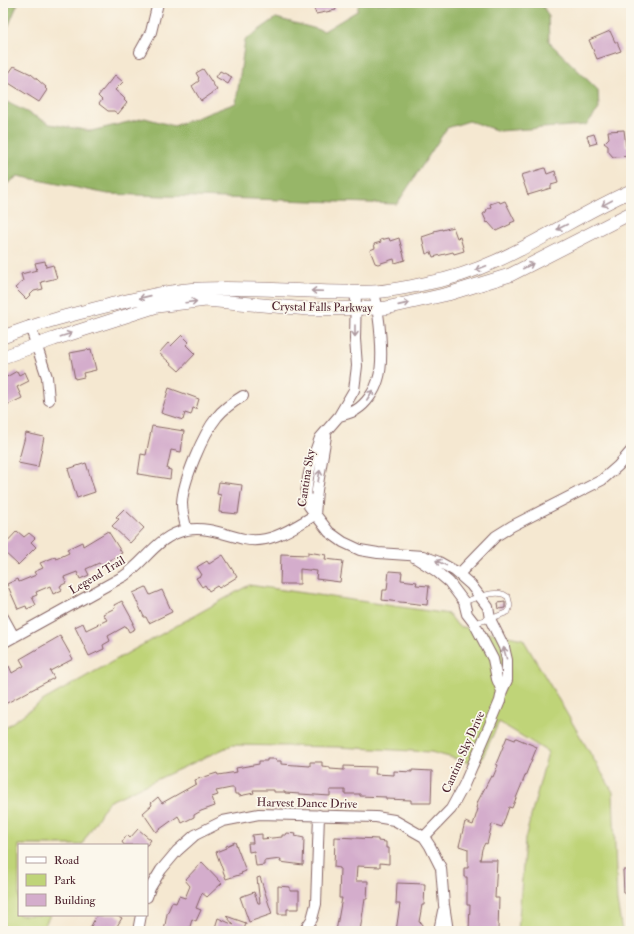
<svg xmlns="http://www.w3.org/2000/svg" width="634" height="934" font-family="'IM FELL Double Pica',serif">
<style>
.green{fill:#bfd478;stroke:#847a52}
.forest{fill:#97b668;stroke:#706a4a}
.building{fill:#d4adcc}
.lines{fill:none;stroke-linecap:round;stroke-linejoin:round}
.service-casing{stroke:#866565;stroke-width:6}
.minor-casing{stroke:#866565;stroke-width:12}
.tertiary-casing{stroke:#866565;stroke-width:14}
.service{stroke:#fff;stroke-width:5}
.minor{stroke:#fff;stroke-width:10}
.tertiary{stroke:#fff;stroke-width:13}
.oneway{stroke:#ae9aa0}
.labels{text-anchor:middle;stroke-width:3.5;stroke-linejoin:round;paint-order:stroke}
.street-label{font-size:12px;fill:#4a1f2b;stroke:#fbf7ec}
</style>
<rect width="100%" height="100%" fill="#fbf7ec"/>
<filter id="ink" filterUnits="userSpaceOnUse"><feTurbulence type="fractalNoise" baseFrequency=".025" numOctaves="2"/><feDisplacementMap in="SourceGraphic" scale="8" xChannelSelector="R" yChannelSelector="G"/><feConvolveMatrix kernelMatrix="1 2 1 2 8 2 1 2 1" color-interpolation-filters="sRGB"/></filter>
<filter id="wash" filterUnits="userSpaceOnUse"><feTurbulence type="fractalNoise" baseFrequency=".012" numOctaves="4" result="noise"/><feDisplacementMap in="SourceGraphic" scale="16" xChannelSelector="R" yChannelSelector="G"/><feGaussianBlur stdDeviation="0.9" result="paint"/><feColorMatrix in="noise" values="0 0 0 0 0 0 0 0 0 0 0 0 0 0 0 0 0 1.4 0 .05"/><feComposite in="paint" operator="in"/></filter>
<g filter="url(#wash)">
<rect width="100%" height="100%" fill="#f5e8d1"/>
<path class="green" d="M249,585L449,614L458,626L523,639L613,792L617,901L622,931H518L525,839L548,752L499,722L479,765L431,752L338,747L232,745L108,802L85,839L82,845H19V915H50L42,931H3V729L44,700Z"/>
<path class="forest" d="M3,3H18L3,39Z
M359,3H541L548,15L549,42L598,90L599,109L586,125L499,131L469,121L447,128L397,204L108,194L18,176L3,187V100L50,124L91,131L145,118L174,126L236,103L245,40L276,18L324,31L357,11Z"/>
<g id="blocks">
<path class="building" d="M312,3H334L336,10L316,14Z
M610,31L615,42H617L621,51L597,59L589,40Z
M14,66L31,74L46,87L45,88L47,90L39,102L4,80Z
M203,69L217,90L201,101L192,86L199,81L198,79L199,78L196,73Z
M220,71L232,77L228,84L216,77Z
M115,75L123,82L115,90L122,96L125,99L124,100L127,103L118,114L114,111H108L99,104L102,100L98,96Z
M624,130L626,146H631V156L613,157L608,151V146L604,143L609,138L608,131Z
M594,134L597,143L590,145L587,136Z
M545,168L547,174L555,171L558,183L551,185V188L528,195L521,175Z
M499,201L500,203L505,201L515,221L510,223L511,224L496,231L488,222L487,223L483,214L486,212L487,209L491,207L490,204Z
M453,227L457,238L460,237L464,251L454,254L453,252L433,257L431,252L426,254L422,237L434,233V231L442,229V230Z
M389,238L390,241L399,238L405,260L395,263L394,259L378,264L375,263L370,250L375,248L374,244L381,242L380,240Z
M45,261L46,267L53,265L57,278L41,282L43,289L34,291L26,299L15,288L23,281L21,274L37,270L35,263Z
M182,335L189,342L186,345L195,354L179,371L159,353L168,343L171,346Z
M91,349L96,370L83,373L84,377L75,379L70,353Z
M17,371L19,375L25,372L29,381L17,387L22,398L3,407V379Z
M169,388L199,399L196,409L193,408L191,415L185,413L183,420L161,413Z
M152,426L184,431L181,452L171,450L167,469L171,470L170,479L138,474L141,454L146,455Z
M26,433L44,437L38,467L18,463Z
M86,463L95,492L77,498L68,469Z
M219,482L242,485L238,514L219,512L221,495L217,494Z
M124,509L144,528L130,543L112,526L119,519L116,517Z
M17,531L24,537L29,533L35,538L31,542L36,547L18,565L3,551V546Z
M108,531L122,553L101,565L99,563L86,569L89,575L80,579L77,572L64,577L66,583L60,586L62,590L53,594L50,586L36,592L37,595L32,597L36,605L27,609L26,606L18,609L7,584L18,579L19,582L36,575L34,572L43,568L40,563L55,557L56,559L69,553L67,549L82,542L83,546Z
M308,552L326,555L325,559L343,561L340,582L316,579L317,571L300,569V584H280L281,554L308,555Z
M223,555L237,577L219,588L217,586L209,591L205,585L202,587L196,578L202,575L197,567L207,561L209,564Z
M389,571L402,572L401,580L417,582L416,585L429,586L427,605L382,600L383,590H387Z
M146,587L150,595L162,590L172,612L149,623L146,617H144L133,593Z
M122,601L134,623H132L135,629L129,632L126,626L108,636L110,641L103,645L104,649L89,656L75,627L83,623L86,630L107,620L103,614L115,608L114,605Z
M505,602V608L499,609L498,603Z
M60,636L73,659L50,671L54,678L3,705V669L9,666L12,673L24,666L20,659Z
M507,737L515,740L516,738L537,747L512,808L509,807L502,827L492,824L487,844L485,843L482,849L480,860H497L495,898H499L498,930H469L470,905H467V877H464V868H468V849L459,846L465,822L473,825L478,809L476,808L478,801L491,776L493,777L498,765L496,764Z
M267,759H276V761H281V764L310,766V762H322V766L330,767V769L344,770V766L376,767L375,774L394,775V771L412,772V770L432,771L431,803H411V800L386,799V797L360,796V794H345V790H330V796L285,793V792H274V790H253L254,793L239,796V794H235L234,788H231L216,791L218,795L212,797L215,806L201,811L194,815V817L182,823L178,816L156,832L143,813L152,805L151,803L158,797L162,803L196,784L195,780L217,773L218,775L237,772L236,768L259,764V761H267Z
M138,829L151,840L147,845H124L122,842L127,835L130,838Z
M287,833L296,834L295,836L304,838L303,865L280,862L281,859L264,861V865L256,866L254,851L249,852L248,843H253L252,835L262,834V839L282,837V835H286Z
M335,837L378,839V841L386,842V848H389V864L380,863V867L357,866L356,881H368L367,899H365L360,931H336L342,898H339L340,868L334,867Z
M235,842L246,871L241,873L242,874L226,879L216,852L226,848V846Z
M202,862L222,883L207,897L202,893L196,908L201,910L196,921L192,919L189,931H164L167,914L172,902L176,903L179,896L185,898L190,886L185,880Z
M623,870H631V893L624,894Z
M260,877L272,914L249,922L240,897L254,892L258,903H260L257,878Z
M397,883L425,884L424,905H422L419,922L422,923L421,931H396L400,904H396Z
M278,886L290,887V891H299V909H287V914H278Z
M97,915H116L122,918L114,931H95L90,928Z
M226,916L246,923L244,930L247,931H214L218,918L234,925Z"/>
</g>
</g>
<g filter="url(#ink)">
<use href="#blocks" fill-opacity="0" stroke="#866565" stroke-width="1"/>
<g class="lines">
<g class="service-casing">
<path id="service" d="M464,602C472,599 494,591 502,594C504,594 506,596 508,597L510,605L508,612L490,619L474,623"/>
</g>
<g class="minor-casing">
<path id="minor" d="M140,52L151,32L158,3
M356,292L355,339L357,366L354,390L339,416L320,438L312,460L308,478L306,494L309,506L329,532L343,542L360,550L378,553L423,556L439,562L455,571L471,585L488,607L490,619L504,647L507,660V680L502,691L500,701L492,720L464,785L451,809L424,837
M30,326L47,377L49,400
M339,416C345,414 351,413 356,410C366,404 375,391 378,380C385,360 379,313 374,292
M315,515L317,490L326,436
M187,530C184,520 182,513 182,503C183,481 203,434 217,417C224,408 233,402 243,396
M414,557L436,571L449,582L464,602L467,614L474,623L493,659L497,679L502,691
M459,574L496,536L512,526L602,480L618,466L631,451
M3,617L14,637
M3,643L124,576C146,561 158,535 187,530C206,526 226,535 244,539C270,545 294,527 315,515
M147,897L150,888L161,870L177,851L195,835L223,821L259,814L376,817L394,820L424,837L430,846L441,868L444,905L448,931
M138,931L141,915
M304,931L312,919L316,904L319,815
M439,931L443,911"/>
</g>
<g class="tertiary-casing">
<path id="tertiary" d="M3,337C38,323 74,314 110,305C140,298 170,290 201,289C258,286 315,294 372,292C390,291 410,287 428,283C502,270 563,221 631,191
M3,357L54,339L157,306L206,300L308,309L386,308L448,294L510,275L631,213"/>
</g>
<use href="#service" class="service"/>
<use href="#minor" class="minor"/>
<use href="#tertiary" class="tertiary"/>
</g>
<defs><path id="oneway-shaft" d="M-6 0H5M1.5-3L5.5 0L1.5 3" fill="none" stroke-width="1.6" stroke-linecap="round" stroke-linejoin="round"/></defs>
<g class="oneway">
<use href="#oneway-shaft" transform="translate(607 203) rotate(152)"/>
<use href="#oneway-shaft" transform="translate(562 227) rotate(153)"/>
<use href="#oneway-shaft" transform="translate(528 266) rotate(-27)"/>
<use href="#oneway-shaft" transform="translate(481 268) rotate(159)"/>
<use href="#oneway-shaft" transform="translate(317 291) rotate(-178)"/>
<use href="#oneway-shaft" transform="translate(145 297) rotate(167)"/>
<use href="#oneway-shaft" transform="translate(191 302) rotate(-7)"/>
<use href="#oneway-shaft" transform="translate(404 304) rotate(-13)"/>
<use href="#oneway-shaft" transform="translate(355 331) rotate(90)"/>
<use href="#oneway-shaft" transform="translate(66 335) rotate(-18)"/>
<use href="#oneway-shaft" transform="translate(370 395) rotate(-57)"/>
<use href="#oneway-shaft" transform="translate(319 476) rotate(-81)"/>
<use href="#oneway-shaft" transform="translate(441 563) rotate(-154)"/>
<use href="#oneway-shaft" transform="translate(505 653) rotate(-105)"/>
</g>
</g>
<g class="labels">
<g class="street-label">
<text transform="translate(322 307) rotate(1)" y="4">Crystal Falls Parkway</text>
<text transform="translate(306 478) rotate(-81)" y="4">Cantina Sky</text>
<text transform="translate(97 575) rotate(-31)" y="4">Legend Trail</text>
<text transform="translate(463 752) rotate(-66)" y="4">Cantina Sky Drive</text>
<text transform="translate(307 803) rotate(1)" y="4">Harvest Dance Drive</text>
</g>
</g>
<rect width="634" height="934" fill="none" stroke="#fbf7ec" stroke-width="16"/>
<rect x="18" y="844" width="130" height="72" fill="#fbf7ec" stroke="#b4a19f"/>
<rect x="26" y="857" width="20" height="6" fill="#ffffff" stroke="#b4a19f"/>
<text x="54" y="864" font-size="12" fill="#4a1f2b">Road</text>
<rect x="26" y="874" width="20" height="12" fill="#bfd478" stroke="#b4a19f"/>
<text x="54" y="884" font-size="12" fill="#4a1f2b">Park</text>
<rect x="26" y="894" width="20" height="12" fill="#d4adcc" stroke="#b4a19f"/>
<text x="54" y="904" font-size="12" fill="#4a1f2b">Building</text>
</svg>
